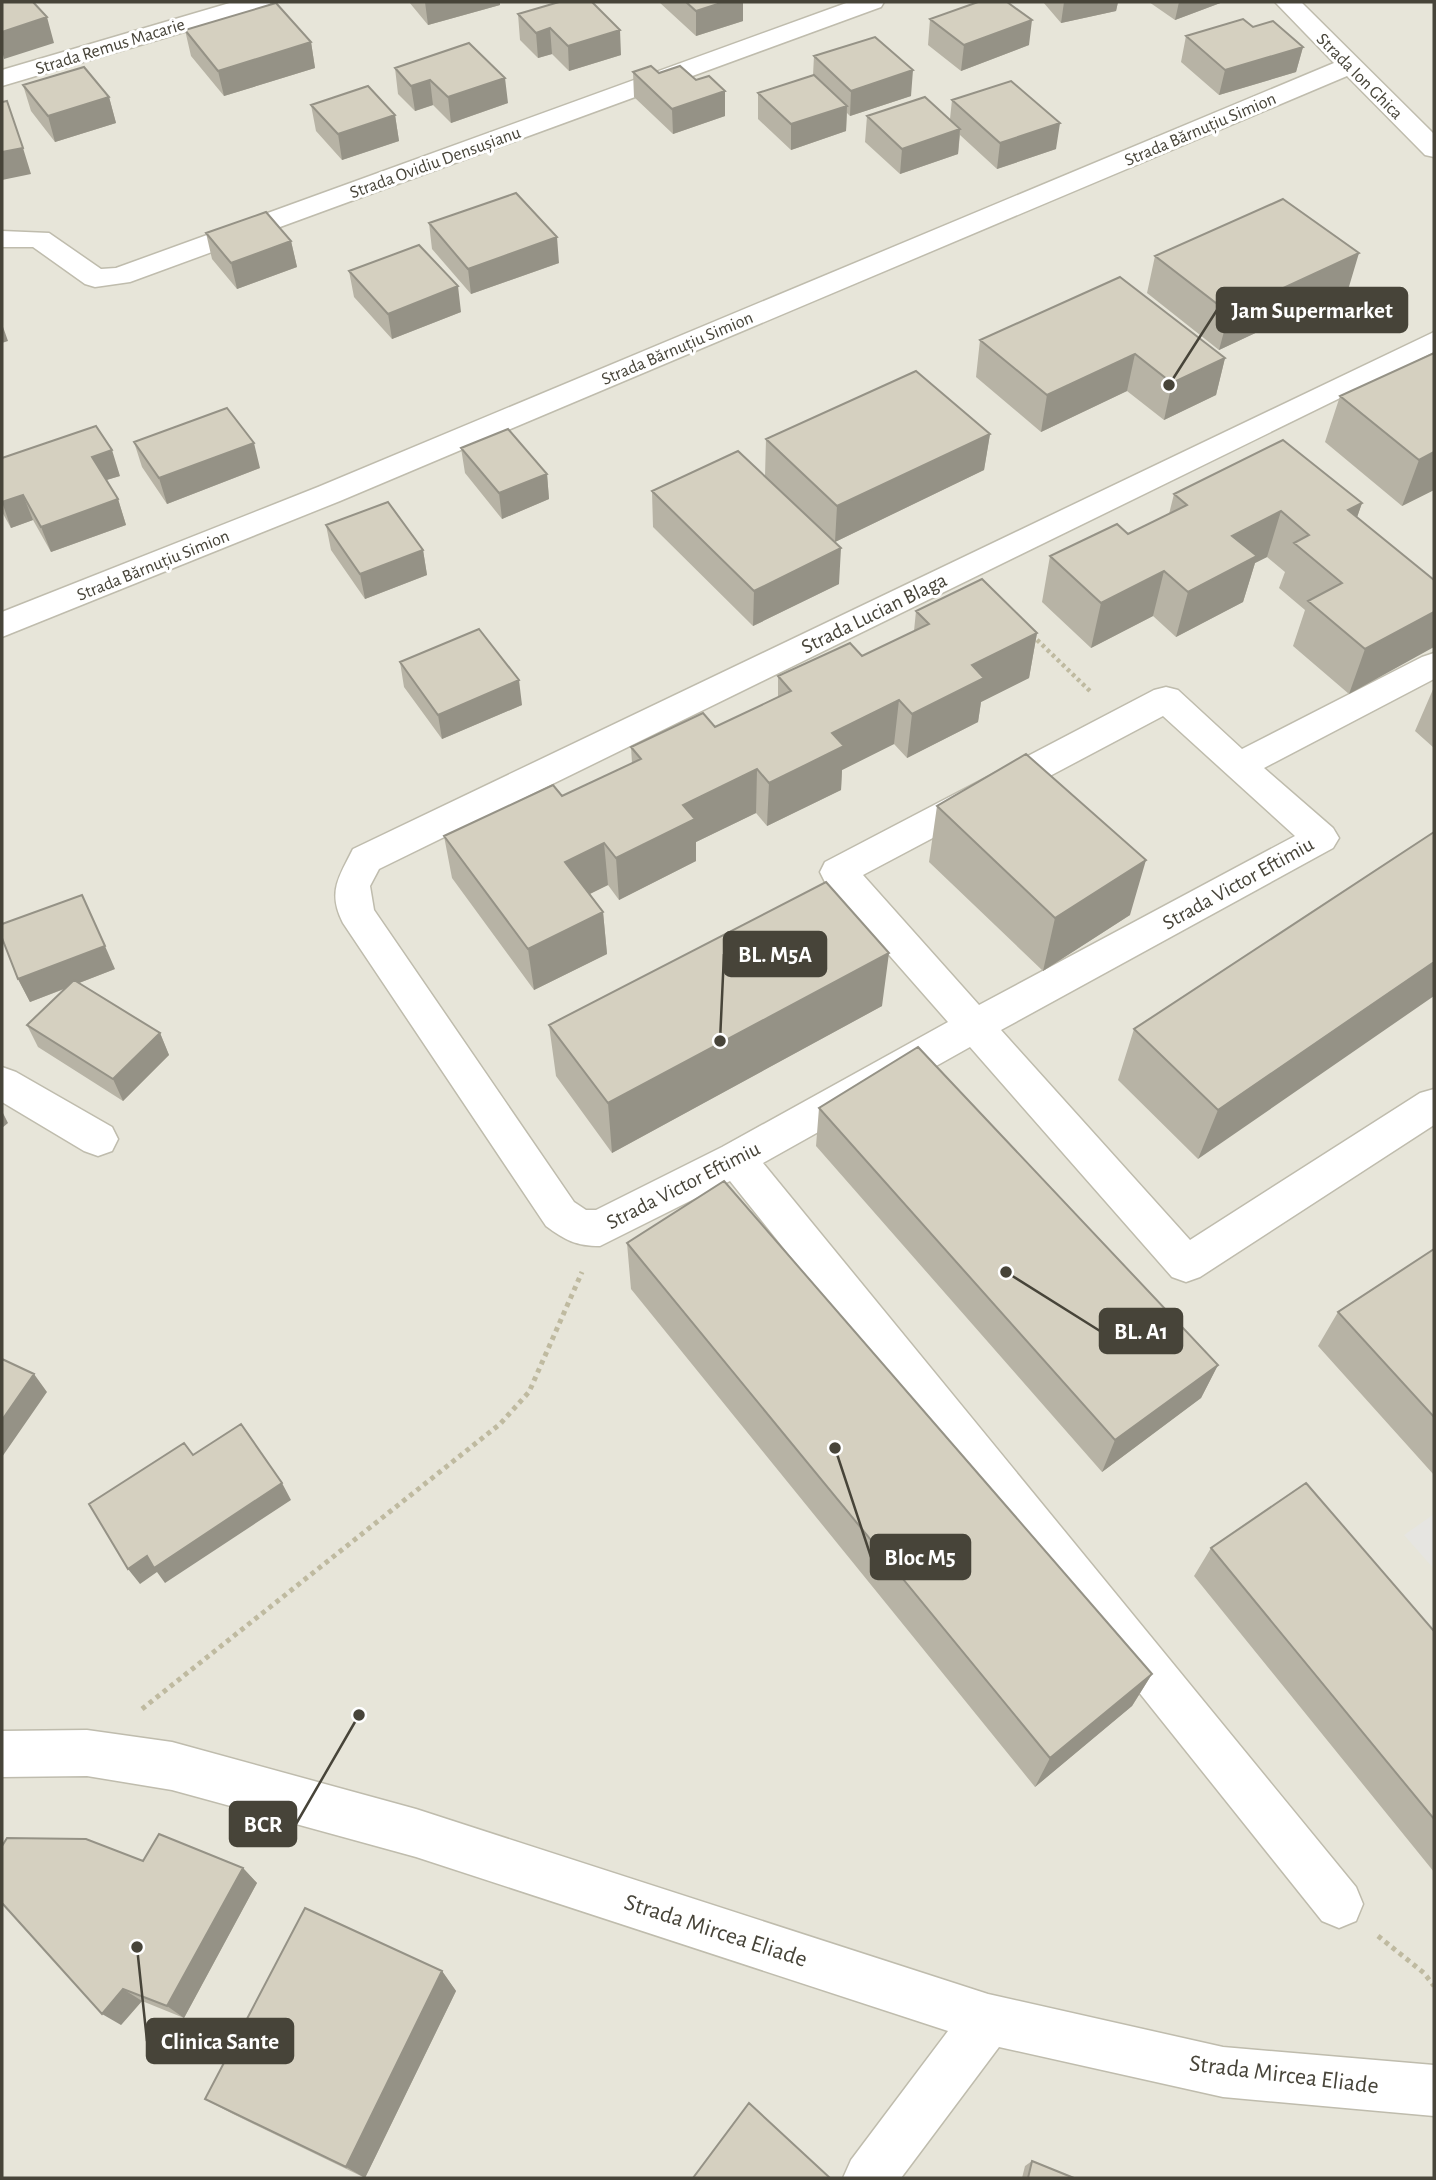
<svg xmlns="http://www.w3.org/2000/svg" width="1436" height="2180" font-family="'Alegreya Sans',sans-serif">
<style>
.residential{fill:#e7e5d9}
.parking{fill:#e6e5e1}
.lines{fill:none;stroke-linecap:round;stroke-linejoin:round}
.minor-casing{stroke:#bfbcad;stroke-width:3}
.path-far1{stroke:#bfbaa0;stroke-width:4.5;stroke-dasharray:3.5 3.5;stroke-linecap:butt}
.path{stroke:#bfbaa0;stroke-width:5;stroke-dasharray:4.5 4.5;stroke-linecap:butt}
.minor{fill:#fff;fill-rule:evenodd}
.wall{fill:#b7b3a5}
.shaded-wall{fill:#959286}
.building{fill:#d5d0c0;stroke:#959286;stroke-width:2}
.labels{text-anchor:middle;stroke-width:6;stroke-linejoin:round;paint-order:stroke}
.far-street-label{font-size:18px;fill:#474439;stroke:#fff}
.street-label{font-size:21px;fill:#474439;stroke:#fff}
.near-street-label{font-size:24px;fill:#474439;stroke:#fff}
.leader{fill:none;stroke:#474439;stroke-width:2.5}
.callout-dot{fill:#474439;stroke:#fff;stroke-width:2.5}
.callout{fill:#474439;stroke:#474439;stroke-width:2.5}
.callout-label{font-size:23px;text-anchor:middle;font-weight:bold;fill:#fff}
</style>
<rect width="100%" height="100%" fill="#f4f3ea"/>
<path class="residential" d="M2,2H1434V2178H2Z"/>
<path class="parking" d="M1434,1514V1569L1404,1535Z"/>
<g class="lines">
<g class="minor-casing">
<path id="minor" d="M233,2H271L268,7L2,86V70Z
M849,2H884L881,7L130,282L95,287L85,284L33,247H2V231L49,233L101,269L116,268Z
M1275,2H1301L1434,134V157L1425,155L1347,76L340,501L2,637V612L318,487L1334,63Z
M1434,332V352L379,869L370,886L374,910L574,1202L586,1210H596L722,1147L948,1022L825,882L820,872L825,862L1154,690L1166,687L1178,690L1242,749L1422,657L1434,653V679L1264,768L1333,828L1339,838L1333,848L1001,1030L1190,1240L1420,1093L1434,1089V1125L1200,1277L1186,1282L1172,1277L970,1047L763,1163L1356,1887L1363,1904L1356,1921L1339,1928L1322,1921L730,1181L600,1246C576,1246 565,1240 546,1226L343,923C327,892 339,877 353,849ZM1163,716L1295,836L979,1005L863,875Z
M2,1067L16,1072L112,1127L118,1139L112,1151L98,1156L84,1151L2,1102Z
M87,1730L172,1742L416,1809L988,1994L1223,2047L1434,2065V2116L1223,2097L999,2047L901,2178H843L851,2160L948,2031L416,1857L172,1790L87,1776L2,1777V1731Z"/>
</g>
<path class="path-far1" d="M1032,635L1091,692"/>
<path class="path" d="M142,1709L500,1424L529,1392L582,1272
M1378,1936L1424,1973L1434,1986"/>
<use href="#minor" class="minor"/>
</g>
<path class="wall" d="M409,2H500V5L428,25Z
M659,2H743V21L696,36Z
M1043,2H1118L1116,11L1061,23Z
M1149,2H1223L1175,20Z
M518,14L621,55L569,71L552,54L538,58L520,40Z
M930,19L1029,45L961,71L928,45Z
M1253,27L1303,47L1296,72L1219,95L1181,62L1186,36Z
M185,30L311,42L315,68L224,96L191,56Z
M814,56L911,96L850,116L847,113L846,131L791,150L758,119V93L813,75Z
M395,68L508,103L451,123L433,105L415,111L398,94Z
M633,72L659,73L696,80L725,91V116L673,134L634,97Z
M23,85L109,97L116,123L55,142L31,111Z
M952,100L1056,149L997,169L960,135L958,154L900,174L865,142L867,116L950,119Z
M311,105L395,115L399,141L342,160L316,131Z
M429,223L559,263L471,294L432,249Z
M206,233L291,241L297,267L237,289L212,259Z
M1155,256L1348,290L1219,350L1147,293Z
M349,271L461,312L392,339L354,297Z
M980,340L1225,358L1216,395L1164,420L1127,391L1041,432L976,377Z
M1434,353V490L1402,506L1325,442L1340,396Z
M990,434L984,470L835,542L839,584L753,626L653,527L652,491L765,476L766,439Z
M134,442L260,468L167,504L142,467Z
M461,448L547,474L549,499L502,519L465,473Z
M2,458L120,476L106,480L118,499L126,525L51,552L33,520L11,528L2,512Z
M1174,494L1362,503L1357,517L1434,580L1349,694L1293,646L1305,610L1279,588L1285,572L1267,557L1255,563L1243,602L1176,637L1153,616L1091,648L1042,602L1050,556L1128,534L1169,514Z
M326,525L423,550L427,575L365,599L331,550Z
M916,611L1037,633L1029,678L981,702L978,722L907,758L894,744L842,770L841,790L767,826L756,813L696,842V861L619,900L608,885L590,894L603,912L607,954L534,990L452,878L444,836L562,796L632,763L631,747L715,727L778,697V676L862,656L914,631Z
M400,662L522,705L442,739L404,687Z
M1434,687V748L1415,731Z
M937,806L1130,915L1043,971L929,862Z
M1434,832L1198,1159L1118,1080L1134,1029Z
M115,969L79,983L160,1033L169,1055L123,1101L38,1047L27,1025L67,988L30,1002L18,979Z
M882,1006L612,1153L556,1076L549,1025Z
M819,1108L1218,1365L1201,1398L1102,1472L816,1146Z
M627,1243L1152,1674L1132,1706L1035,1787L631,1289Z
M1434,1249V1475L1318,1346L1338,1312Z
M1211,1548L1434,1631V1872L1194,1576Z
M143,1861L243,1868L257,1883L184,2018L142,2001L121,2025Z
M442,1971L456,1991L365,2178L231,2113L205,2099Z
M1032,2161L1074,2178H1022L1025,2166Z"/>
<path class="shaded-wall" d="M425,2H500V5L428,25Z
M724,2H743V21L696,36V11Z
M1064,2H1118L1116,11L1061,23Z
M1179,2H1223L1175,20Z
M47,17L54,43L4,59L2,50V32Z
M1032,20L1029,45L961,71L964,45Z
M550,28L552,54L538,58L536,33Z
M620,30L621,55L569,71L568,46Z
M311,42L315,68L224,96L218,71Z
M1303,47L1296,72L1219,95L1225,70Z
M913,70L911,96L850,116L851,91Z
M505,78L508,103L451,123L448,97Z
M430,80L433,105L415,111L411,86Z
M725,91V116L673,134L672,109Z
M109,97L116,123L55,142L48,116Z
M847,106L846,131L791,150V124Z
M395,115L399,141L342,160L338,134Z
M1060,123L1056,149L997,169L1000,143Z
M960,129L958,154L900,174L902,149Z
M23,148L31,174L2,180V152Z
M557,237L559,263L471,294L468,269Z
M291,241L297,267L237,289L231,263Z
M1359,253L1348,290L1219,350L1229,313Z
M458,286L461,312L392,339L388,314Z
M2,324L8,341L2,343Z
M1135,354L1127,391L1041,432L1047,395Z
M1225,358L1216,395L1164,420L1172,383Z
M990,434L984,470L835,542L837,506Z
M254,443L260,468L167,504L159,478Z
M112,450L120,476L100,482L92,457Z
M1434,452V490L1402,506L1419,460Z
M547,474L549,499L502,519L499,493Z
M23,495L33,520L11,528L2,502Z
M118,499L126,525L51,552L41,527Z
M1362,503L1346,549L1348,510Z
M1281,511L1267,557L1255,563L1243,602L1176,637L1188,592L1232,536Z
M841,548L839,584L753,626L754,591Z
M423,550L427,575L365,599L360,574Z
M1164,571L1153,616L1091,648L1101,603Z
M1434,612V647L1349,694L1365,649Z
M1037,633L1029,678L981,702L978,722L907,758L912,714L972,665Z
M519,680L522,705L442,739L438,715Z
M899,700L894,744L842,770L841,790L767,826L769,783L832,733Z
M757,769L756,813L696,842V861L619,900L616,858L683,805Z
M604,843L608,885L569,904L565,862Z
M1146,860L1130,915L1043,971L1055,918Z
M603,912L607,954L534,990L528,949Z
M105,946L115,969L30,1002L18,979Z
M889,953L882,1006L612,1153L608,1103Z
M1434,962V996L1198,1159L1218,1110Z
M160,1033L169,1055L123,1101L113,1079Z
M2,1111L8,1123L2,1128Z
M1218,1365L1201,1398L1102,1472L1115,1440Z
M34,1374L47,1392L2,1457V1420Z
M282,1483L291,1500L165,1583L157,1572L140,1584L128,1569L147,1556Z
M1152,1674L1132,1706L1035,1787L1050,1758Z
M243,1868L257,1883L184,2018L167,2006Z
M442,1971L456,1991L365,2178L346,2167Z
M123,1989L142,2001L121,2025L102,2014Z"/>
<path class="building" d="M2,2H33L47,17L2,32Z
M559,2H592L620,30L568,46L550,28L536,33L518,14Z
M686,2H724L696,11Z
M978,2H1007L1032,20L964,45L930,19Z
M276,3L311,42L218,71L185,30Z
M1243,19L1253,27L1273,21L1303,47L1225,70L1186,36Z
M875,37L913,70L851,91L814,56Z
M469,43L505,78L448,97L430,80L411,86L395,68Z
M651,66L659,73L680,66L696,80L709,76L725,91L672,109L633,72Z
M84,67L109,97L48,116L23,85Z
M814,75L847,106L791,124L758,93Z
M1011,81L1060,123L1000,143L952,100Z
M368,86L395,115L338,134L311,105Z
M925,97L960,129L902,149L867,116Z
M7,101L23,148L2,152V102Z
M516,193L557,237L468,269L429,223Z
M1283,199L1359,253L1229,313L1155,256Z
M266,212L291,241L231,263L206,233Z
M419,245L458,286L388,314L349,271Z
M1120,277L1225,358L1172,383L1135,354L1047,395L980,340Z
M1434,353V452L1419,460L1340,396Z
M916,371L990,434L837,506L766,439Z
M227,408L254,443L159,478L134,442Z
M96,426L112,450L92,457L118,499L41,527L23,495L2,502V458Z
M508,429L547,474L499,493L461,448Z
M1283,440L1362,503L1348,510L1434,580V612L1365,649L1308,601L1342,583L1294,543L1309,535L1281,511L1232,536L1257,556L1188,592L1164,571L1101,603L1050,556L1117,524L1128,534L1187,505L1174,494Z
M738,451L841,548L754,591L652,491Z
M388,502L423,550L360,574L326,525Z
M982,579L1037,633L972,665L984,678L912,714L899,700L832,733L844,746L769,783L757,769L683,805L695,819L616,858L604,843L565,862L603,912L528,949L444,836L553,785L562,796L641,759L631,747L703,713L715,727L791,691L778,676L850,643L862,656L929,624L916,611Z
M479,629L519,680L438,715L400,662Z
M1026,754L1146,860L1055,918L937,806Z
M1434,832V962L1218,1110L1134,1029Z
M826,882L889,953L608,1103L549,1025Z
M82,895L105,946L18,979L2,938V924Z
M74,980L160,1033L113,1079L27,1025Z
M918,1047L1218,1365L1115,1440L819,1108Z
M724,1181L1152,1674L1050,1758L627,1243Z
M1434,1249V1417L1338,1312Z
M2,1359L34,1374L2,1420Z
M241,1424L282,1483L154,1568L147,1556L128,1569L89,1504L184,1443L193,1455Z
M1306,1483L1434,1631V1819L1211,1548Z
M159,1834L243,1868L167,2006L123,1989L102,2014L2,1903V1846L7,1838L86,1839L143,1861Z
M305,1908L442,1971L346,2167L205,2099Z
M749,2103L830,2178H693Z
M1032,2161L1074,2178H1028Z"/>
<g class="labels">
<g class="far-street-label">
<text transform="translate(110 46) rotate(-17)" y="6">Strada Remus Macarie</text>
<text transform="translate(1360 76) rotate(45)" y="6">Strada Ion Ghica</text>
<text transform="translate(1200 129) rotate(-23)" y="6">Strada Bărnuțiu Simion</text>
<text transform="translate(435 162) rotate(-20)" y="6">Strada Ovidiu Densușianu</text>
<text transform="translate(677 348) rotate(-23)" y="6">Strada Bărnuțiu Simion</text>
<text transform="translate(153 565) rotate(-22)" y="6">Strada Bărnuțiu Simion</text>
</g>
<g class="street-label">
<text transform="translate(874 613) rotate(-26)" y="7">Strada Lucian Blaga</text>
<text transform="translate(1238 883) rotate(-29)" y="7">Strada Victor Eftimiu</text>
<text transform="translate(683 1185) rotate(-27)" y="7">Strada Victor Eftimiu</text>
</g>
<g class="near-street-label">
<text transform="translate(716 1930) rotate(18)" y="8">Strada Mircea Eliade</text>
<text transform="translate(1284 2074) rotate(7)" y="8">Strada Mircea Eliade</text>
</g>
</g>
<path class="leader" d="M1169 385L1217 310M720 1041L724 954M1006 1272L1100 1331M835 1448L871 1557M359 1715L296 1824M137 1947L147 2041"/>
<g class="callout-dot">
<circle cx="1169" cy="385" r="7"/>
<circle cx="720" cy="1041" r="7"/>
<circle cx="1006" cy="1272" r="7"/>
<circle cx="835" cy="1448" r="7"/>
<circle cx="359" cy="1715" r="7"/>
<circle cx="137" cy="1947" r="7"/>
</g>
<g class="callout">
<rect x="1217" y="288" width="190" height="44" rx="7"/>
<rect x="724" y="932" width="102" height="44" rx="7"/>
<rect x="1100" y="1309" width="82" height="44" rx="7"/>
<rect x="871" y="1535" width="99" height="44" rx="7"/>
<rect x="230" y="1802" width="66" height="44" rx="7"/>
<rect x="147" y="2019" width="146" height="44" rx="7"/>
</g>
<g class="callout-label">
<text x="1312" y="318">Jam Supermarket</text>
<text x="775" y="962">BL. M5A</text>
<text x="1141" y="1339">BL. A1</text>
<text x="920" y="1565">Bloc M5</text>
<text x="263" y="1832">BCR</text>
<text x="220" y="2049">Clinica Sante</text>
</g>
<rect width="1436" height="2180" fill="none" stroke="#474439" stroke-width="7"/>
</svg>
